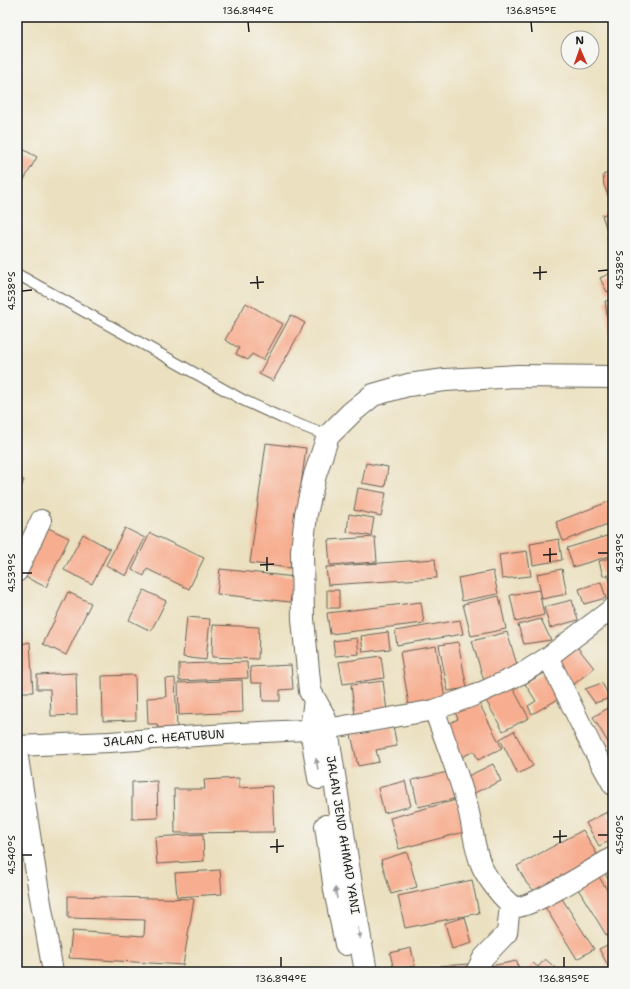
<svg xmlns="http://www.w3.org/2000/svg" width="630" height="989" font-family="'Shantell Sans',sans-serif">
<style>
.building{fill:#f7ae90}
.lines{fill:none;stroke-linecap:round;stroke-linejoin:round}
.service-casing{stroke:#646155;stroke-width:12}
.minor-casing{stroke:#646155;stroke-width:22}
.secondary-casing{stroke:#646155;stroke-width:24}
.service{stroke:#fff;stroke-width:10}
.minor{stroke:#fff;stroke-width:20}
.secondary{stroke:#fff;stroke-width:22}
.oneway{fill:#999}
.ticks{fill:none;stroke:#1c1c1c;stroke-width:1.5}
.labels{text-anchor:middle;stroke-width:3.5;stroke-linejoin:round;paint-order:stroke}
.street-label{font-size:12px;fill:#1c1c1c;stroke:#f6f6f2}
.neatline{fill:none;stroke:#1c1c1c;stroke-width:1.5}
.ticks-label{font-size:10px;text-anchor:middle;fill:#1c1c1c}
</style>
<rect width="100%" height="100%" fill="#f6f6f2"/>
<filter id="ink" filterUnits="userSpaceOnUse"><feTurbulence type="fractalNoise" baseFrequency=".025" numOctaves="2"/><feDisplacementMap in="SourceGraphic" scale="8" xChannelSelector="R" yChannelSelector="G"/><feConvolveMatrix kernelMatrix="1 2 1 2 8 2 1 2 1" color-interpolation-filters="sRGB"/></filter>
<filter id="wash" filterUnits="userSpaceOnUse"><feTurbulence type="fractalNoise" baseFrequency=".012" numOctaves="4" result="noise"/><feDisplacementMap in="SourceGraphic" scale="16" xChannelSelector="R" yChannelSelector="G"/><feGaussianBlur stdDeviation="0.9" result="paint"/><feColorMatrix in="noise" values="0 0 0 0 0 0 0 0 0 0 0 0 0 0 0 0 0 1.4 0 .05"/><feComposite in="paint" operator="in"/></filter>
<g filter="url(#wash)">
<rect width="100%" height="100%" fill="#ebe0bf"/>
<g id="blocks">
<path class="building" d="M571,62H589L588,65Z
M17,146L37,157L17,192Z
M613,171V230L612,229L607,230L602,215L609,213V198L604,185L603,175Z
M613,232V245L610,246L607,237Z
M613,272V289L607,292L600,278Z
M613,300V347H612L605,301Z
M246,303L283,324L263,360L252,354L248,360L236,354L239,348L225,340Z
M291,315L305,323L273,381L259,374Z
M266,443L306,448L290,568L250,563Z
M366,463L388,467L385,487L362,483Z
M17,477L24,480L17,497Z
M358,488L386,493L381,516L354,510Z
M613,500V522L563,541L556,522Z
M349,514L374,518L371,536L347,532Z
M44,526L69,538L46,587L21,575Z
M125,528L145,538L126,576L106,565Z
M150,533L204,558L189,589L147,569L144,576L132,570Z
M83,534L110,549L92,584L64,570Z
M613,534V555L573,567L567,548Z
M375,537L377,562L330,565L328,540Z
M559,539L562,560L533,565L530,544Z
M527,551L531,576L502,579L499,555Z
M613,557V590L608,575L603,576L599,561Z
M435,559L437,578L328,585L326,567Z
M220,569L295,577L290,602L217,594Z
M562,569L567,594L542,599L537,574Z
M493,571L498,594L462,601L458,578Z
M601,582L606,598L584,604L579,589Z
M144,590L166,601L151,631L129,620Z
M327,590H339V608H327Z
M539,590L544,615L516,622L510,595Z
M68,592L91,603L66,655L43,644Z
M499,596L506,629L471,636L463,604Z
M572,600L578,620L550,628L544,607Z
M421,602L424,623L330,634L327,613Z
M187,617L210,619L206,660L183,657Z
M541,619L551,640L524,644L518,625Z
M460,620L463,634L397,645L395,631Z
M213,625L259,627L258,659L212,657Z
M388,632L390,649L363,652L361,636Z
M507,632L519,671L484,681L472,641Z
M357,638L359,654L335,656L333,641Z
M30,642L33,692H17V645Z
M458,642L467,688L448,691L439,645Z
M575,644L594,668L573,685L555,658Z
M436,646L445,699L409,705L400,652Z
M381,656L384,678L343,684L339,662Z
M247,662L248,678L179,681V664Z
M291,665L293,689L280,690V701H263L262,683H251L250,667Z
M546,672L562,697L532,714L528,706L536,701L525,684Z
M76,673L77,715L51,716L50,689H37V675Z
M135,675L136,720L103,721L102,676Z
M175,678L177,727L158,728L157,724H148L147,698L166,697L165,679Z
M242,680L243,712L179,715L178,683Z
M383,681L387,711L355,716L351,685Z
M510,683L529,718L503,731L484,697Z
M602,683L610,698L595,703L585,689Z
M477,699L502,748L478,760L474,751L460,758L444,726L458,719L454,710Z
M613,705V749H612L593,717Z
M393,726L397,746L376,750L379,762L358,766L351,734Z
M514,731L533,766L518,774L500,739Z
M493,764L501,781L474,793L466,777Z
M448,772L454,799L418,807L412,780Z
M239,778V788L272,786L274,832L175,833L174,789H205L204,780Z
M157,781L158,818L132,819V782Z
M405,781L411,806L384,813L378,788Z
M456,800L464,832L399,849L390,818Z
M607,812L610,818L613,816V846L610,848L607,842L599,846L586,823Z
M583,830L599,858L536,892L527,884L517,866Z
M203,834L204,861L157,864L155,837Z
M407,852L417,887L391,894L381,860Z
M613,864V889L603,869Z
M220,870L222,894L177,897L175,873Z
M599,877L613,899V935L608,938L578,889Z
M472,880L479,913L405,928L398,896Z
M68,896L194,899L183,965L69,958L72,931L144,936L145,920L68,918Z
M561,897L594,949L577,959L545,907Z
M465,917L472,943L452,949L445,923Z
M613,942V970L611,971L599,949Z
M411,948L415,966L394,970L390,953Z
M545,959L558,970L557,972H524L533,963L538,967Z
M517,961L519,972H481L480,968Z
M469,964V972H441L440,966Z
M426,969L427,972H412V971Z"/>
</g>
</g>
<g filter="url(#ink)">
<use href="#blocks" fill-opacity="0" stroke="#646155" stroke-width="1"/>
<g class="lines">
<g class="service-casing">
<path id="service" d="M17,274L243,400L282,418L328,436"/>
</g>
<g class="minor-casing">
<path id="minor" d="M17,572L41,520
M548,657L593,749L613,785
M434,710C446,742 458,773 467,805C473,825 473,847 482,867C486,876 507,907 517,907C533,907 596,867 613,857
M17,746L109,742L241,733L327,729L434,710L473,696L521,674L548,657L613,608
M17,751L38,886L53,972
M476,972L483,958L507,933L510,905"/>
</g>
<g class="secondary-casing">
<path id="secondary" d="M315,700L311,729L319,778
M326,826L335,890L346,944
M366,972L354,904L326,723L324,716L310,691L303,619L302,551L306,514L315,475L328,436L351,413L373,395L408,385L445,380L518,376L613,377"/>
</g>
<use href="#service" class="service"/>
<use href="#minor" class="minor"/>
<use href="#secondary" class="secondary"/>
</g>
<defs><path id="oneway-solid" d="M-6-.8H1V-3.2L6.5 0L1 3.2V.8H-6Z"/></defs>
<g class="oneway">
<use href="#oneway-solid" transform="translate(317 764) rotate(-100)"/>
<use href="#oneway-solid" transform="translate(336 893) rotate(-100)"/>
<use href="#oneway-solid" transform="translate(359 933) rotate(79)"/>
</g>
</g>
<path class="ticks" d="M248,22L249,32M531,22L532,32M540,266V280M598,271L608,270M533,273L547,272M257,276L258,289M250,283L264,282M22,291L32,290M550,548V562M598,553H608M543,555L557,554M267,557V571M260,565L274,564M22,573H32M560,830V843M598,835H608M553,837L567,836M277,839V853M270,847L284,846M22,855H32M281,957V967M564,957V967"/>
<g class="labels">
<g class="street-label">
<text transform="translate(164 738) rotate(-4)" y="4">JALAN C. HEATUBUN</text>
<text transform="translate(343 835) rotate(81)" y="4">JALAN JEND AHMAD YANI</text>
</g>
</g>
<rect width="630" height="989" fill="none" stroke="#f6f6f2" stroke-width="44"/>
<g transform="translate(580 50) rotate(358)"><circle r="19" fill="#f6f6f2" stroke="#9f9f9c"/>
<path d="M0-3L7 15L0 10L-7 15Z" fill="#c8321e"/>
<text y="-6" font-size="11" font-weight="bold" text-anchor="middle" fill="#1c1c1c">N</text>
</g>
<rect x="22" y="22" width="586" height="945" class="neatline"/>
<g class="ticks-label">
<text x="248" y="14">136.894°E</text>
<text x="531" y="14">136.895°E</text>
<text transform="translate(619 270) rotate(-90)" y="4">4.538°S</text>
<text transform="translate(11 291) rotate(-90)" y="4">4.538°S</text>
<text transform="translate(619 553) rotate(-90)" y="4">4.539°S</text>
<text transform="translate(11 573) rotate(-90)" y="4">4.539°S</text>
<text transform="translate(619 835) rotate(-90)" y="4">4.540°S</text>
<text transform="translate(11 855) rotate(-90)" y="4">4.540°S</text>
<text x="281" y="982">136.894°E</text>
<text x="564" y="982">136.895°E</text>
</g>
</svg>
